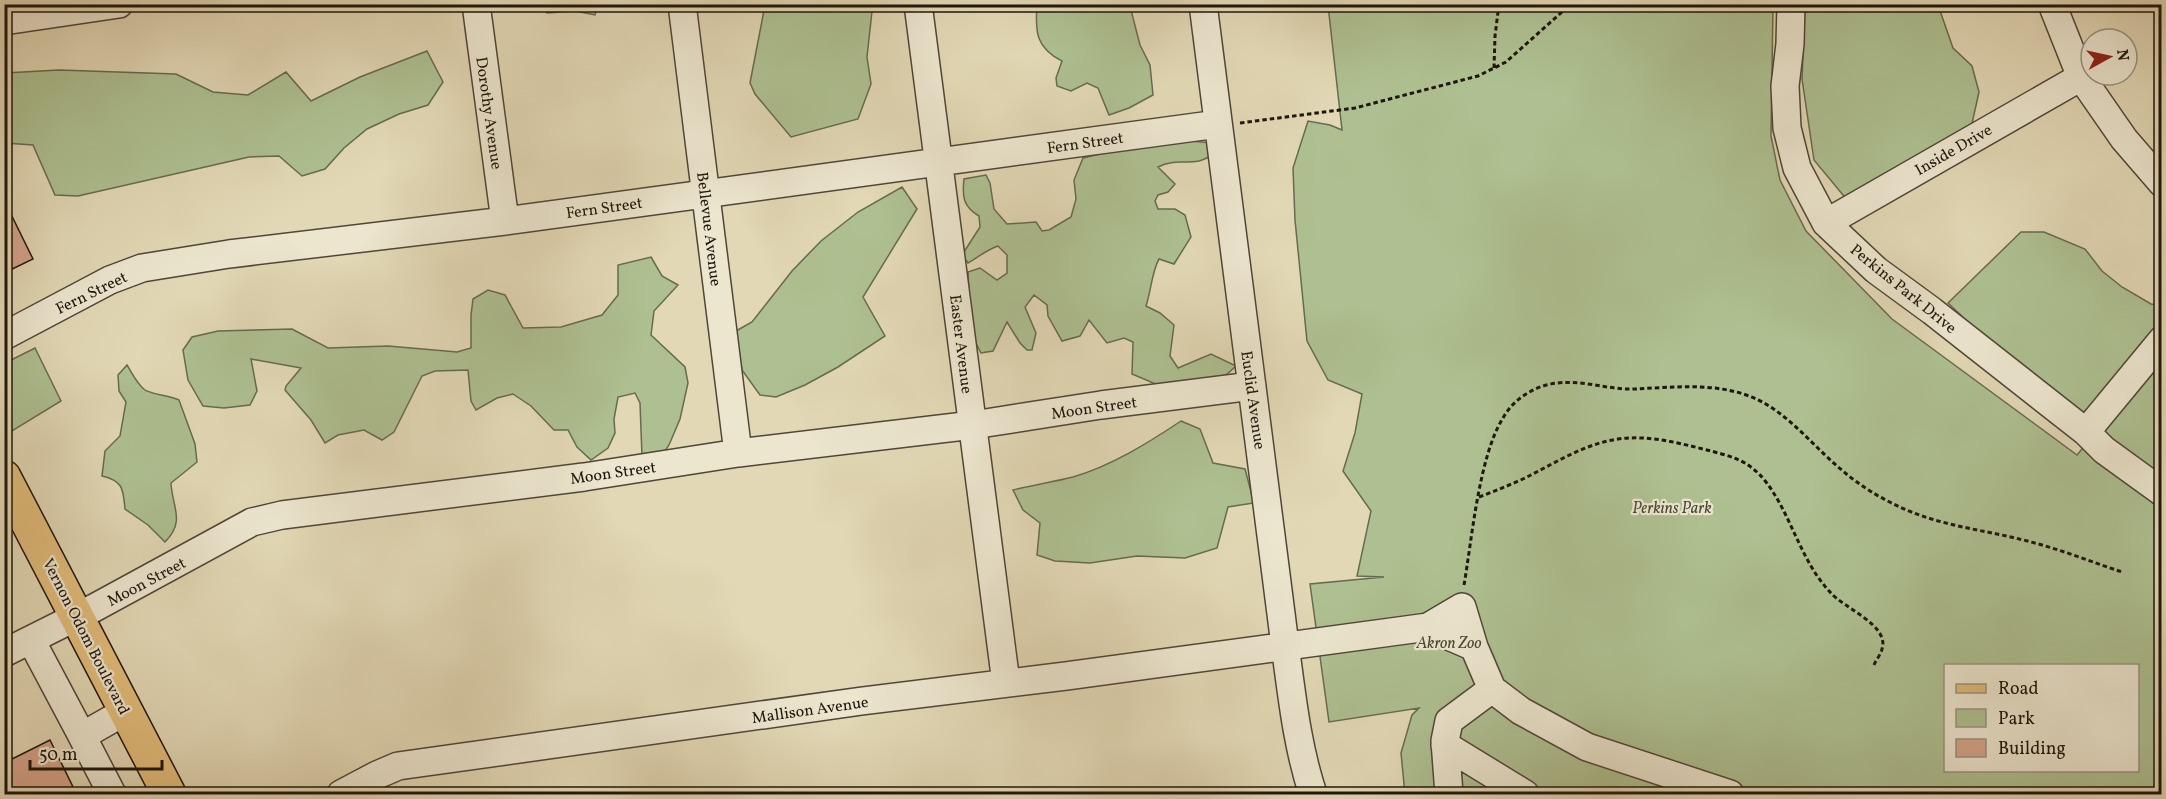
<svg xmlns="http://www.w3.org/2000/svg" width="2166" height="799" font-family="Vollkorn,serif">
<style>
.green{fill:#aec091;stroke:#666b4f;stroke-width:1.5;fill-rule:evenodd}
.building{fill:#d4a48b;stroke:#1e160d;stroke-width:1.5}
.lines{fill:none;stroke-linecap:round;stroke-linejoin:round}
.minor-casing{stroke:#4f4637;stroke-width:30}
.major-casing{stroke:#1e160d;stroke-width:36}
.path{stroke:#1e160d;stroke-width:3;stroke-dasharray:4.5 3;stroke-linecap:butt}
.minor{stroke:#ece6cf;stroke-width:27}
.major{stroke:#e1bc7a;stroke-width:33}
.labels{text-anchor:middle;stroke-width:4.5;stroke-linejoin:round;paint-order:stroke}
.street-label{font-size:16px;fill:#1e160d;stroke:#ece6cf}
.park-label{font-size:16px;font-style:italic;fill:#494935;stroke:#ece6cf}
</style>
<rect width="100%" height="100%" fill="#e2d8b5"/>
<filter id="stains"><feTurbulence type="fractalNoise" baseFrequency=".00333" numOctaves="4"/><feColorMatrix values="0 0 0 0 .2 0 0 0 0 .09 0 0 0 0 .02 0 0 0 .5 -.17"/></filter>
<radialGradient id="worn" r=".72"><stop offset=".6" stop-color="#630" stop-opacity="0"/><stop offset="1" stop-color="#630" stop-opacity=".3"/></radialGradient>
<path class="green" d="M540,5H598L595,15L575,11L547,13Z
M765,5H870L872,11L867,57L871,84L858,119L791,137L755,94L750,83Z
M1037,5H1132V14L1140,45L1150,65L1153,95L1129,108L1109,115L1098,88L1087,83L1071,91L1057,86L1056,78L1062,61C1036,48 1035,32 1037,5Z
M1328,5H1773L1771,136L1780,180L1806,231L1892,319L2077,455L2161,355V794H1405L1401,753L1412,715L1419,708L1329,722L1310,584L1384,577L1357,576L1371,511L1343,471L1355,433L1362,394L1328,380L1307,341L1295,220L1293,168L1308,121L1330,125L1342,130ZM1946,666H2138V770H1946Z
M1805,5H1938L1953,48L1972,66L1979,92L1971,128L1848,201L1814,160L1802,79Z
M427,51L443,82L428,105L399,114L367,129L344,148L325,169L302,176L279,156L249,157L78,196L55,195L33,145L5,143V73L59,70L176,74L213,92L248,95L286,72L311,101L360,77Z
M1191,141L1211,143L1213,155C1209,157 1203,160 1199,161C1183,164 1174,159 1158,167L1175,184L1168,192L1158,195L1155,201L1158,209H1175L1185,215L1191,237L1174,264L1159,259C1152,271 1151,291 1146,306L1160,313L1174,325L1170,356L1178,368L1211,354L1236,366L1226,375L1191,382L1158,385L1132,374L1133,342L1124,338L1107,343L1089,320L1080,336L1062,341L1048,316L1047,305L1034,295L1025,307L1036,333L1032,350H1027L1020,343L1007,322L993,351L981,353L971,334L968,272L980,268L997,280L1007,273V255L998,246C986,250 979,257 968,263L962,255L980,227L979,216C963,207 962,196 964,179L986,175L990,183L994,209L1007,224L1036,222L1042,231L1049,230L1071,217L1076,199L1074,180L1083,158L1108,152Z
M902,187L917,209L863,297L885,336L838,367L805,385L776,397L760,395L742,370L736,331L752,322L792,271L821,241L858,212Z
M2021,232H2044L2085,249L2102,271L2122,287L2151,304L2161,305V329L2089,414L2072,412L1984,337L1948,303Z
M651,257L662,276L678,285L654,311L651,335L685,367L688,383L680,419L669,445L659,460L642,457L640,403L635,393L618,397L614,419L615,433L608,448L591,460L577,447L568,430H554L531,406L513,394L497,398L476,410L471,401L468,370L435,371L422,376L394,432L382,440L364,430L338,435L325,443L311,420L285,390L286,386L301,368L251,359L257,391L250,405L224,408L203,406L188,380L183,350L192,337L218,331L292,329L328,348L388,346L457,352L471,348V315L473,299L488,290L505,295L523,328L561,327L602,315L618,295V265Z
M35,348L61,401L12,431L5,415V363Z
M127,365C132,373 137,384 145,390C151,394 170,396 179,400L195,444L197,462L171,483C172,507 186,521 165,542L148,525L125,509C123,490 124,481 102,476L105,451L120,436L126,402L119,391L118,375Z
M1181,421L1200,429L1213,463L1245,469L1254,503L1228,507L1217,548L1185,558L1137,556L1090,563L1055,561L1037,555L1040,523L1023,510L1013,490C1033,485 1053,482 1073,477C1111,466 1148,443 1181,421Z"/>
<path class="building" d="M4,200L33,259L4,273Z
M50,740L77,795H4V763Z"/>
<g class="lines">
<g class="minor-casing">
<path id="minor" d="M476,4L505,221
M682,4L738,453
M918,4L1006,683
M1203,4L1285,645C1292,696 1297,746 1313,794
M1791,4L1790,44L1785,86L1787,128L1797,168L1826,223L1876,270L1932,311L2086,432L2104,450L2162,492
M2052,4L2081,77L2124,139L2162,183
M4,21L119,4
M1826,223L2081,77
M4,336L110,280L142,268L229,254L505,221L1218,124
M2086,432L2162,340
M1428,627L1462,607L1474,647
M31,640L82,736
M4,653L94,608L252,522L282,515L584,477L738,453L973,425L1101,405L1252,386
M1445,745L1525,794
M112,794L82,736L126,711
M341,794L377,775L398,766L862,701L1066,676L1428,627L1474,647L1492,689
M1449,794L1445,741L1449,721L1492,689L1521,711L1587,747L1730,794"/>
</g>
<g class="major-casing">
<path id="major" d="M4,477L169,794"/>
</g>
<path class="path" d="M1494,68L1495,36L1499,4
M1240,123L1355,108L1478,76L1506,62L1571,4
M1479,497C1495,491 1510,485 1525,478C1555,463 1584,444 1618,439C1647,435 1675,442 1703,449C1730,456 1748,459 1766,482C1792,516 1800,560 1830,592C1843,608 1890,625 1882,649C1881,654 1876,660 1874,665
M1464,585C1472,539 1479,456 1503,418C1514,398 1536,385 1558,383C1584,380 1609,390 1635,389C1677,387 1725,381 1764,403C1794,420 1816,449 1843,471C1859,485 1880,498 1900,507C1942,527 1988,530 2031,542C2062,550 2092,562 2122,572"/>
<use href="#minor" class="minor"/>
<use href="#major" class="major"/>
</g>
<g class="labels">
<g class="street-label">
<text transform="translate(490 113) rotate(82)" y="6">Dorothy Avenue</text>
<text transform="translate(1085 142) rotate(-8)" y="6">Fern Street</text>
<text transform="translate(1953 149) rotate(-30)" y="6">Inside Drive</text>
<text transform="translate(604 207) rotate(-8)" y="6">Fern Street</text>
<text transform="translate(710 229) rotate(83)" y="6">Bellevue Avenue</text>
<text transform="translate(1904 288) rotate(39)" y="6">Perkins Park Drive</text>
<text transform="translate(91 292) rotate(-26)" y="6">Fern Street</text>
<text transform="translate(962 344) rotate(83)" y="6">Easter Avenue</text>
<text transform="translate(1254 400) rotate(82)" y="6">Euclid Avenue</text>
<text transform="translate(1094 407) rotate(-8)" y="6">Moon Street</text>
<text transform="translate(613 472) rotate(-8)" y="6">Moon Street</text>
<text transform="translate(146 581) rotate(-28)" y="6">Moon Street</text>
<text transform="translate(87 636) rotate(63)" y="6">Vernon Odom Boulevard</text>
<text transform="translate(810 709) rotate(-8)" y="6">Mallison Avenue</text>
</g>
<g class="park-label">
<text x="1672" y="513">Perkins Park</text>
<text x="1449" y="648">Akron Zoo</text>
</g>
</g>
<rect width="2166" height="799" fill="none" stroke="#e2d8b5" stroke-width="24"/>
<rect x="6" y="6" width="2154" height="787" fill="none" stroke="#1e160d" stroke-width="3"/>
<rect x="12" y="12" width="2142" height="775" fill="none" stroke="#1e160d" stroke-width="1.5"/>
<rect x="1944" y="664" width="195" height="108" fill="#ece6cf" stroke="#9a9381" stroke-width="1.5"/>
<rect x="1956" y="684" width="30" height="9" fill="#e1bc7a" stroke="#9a9381" stroke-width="1.5"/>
<text x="1998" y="694" font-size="18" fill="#1e160d">Road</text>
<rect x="1956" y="709" width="30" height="18" fill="#aec091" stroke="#9a9381" stroke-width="1.5"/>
<text x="1998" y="724" font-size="18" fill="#1e160d">Park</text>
<rect x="1956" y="739" width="30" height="18" fill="#d4a48b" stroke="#9a9381" stroke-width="1.5"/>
<text x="1998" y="754" font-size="18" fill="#1e160d">Building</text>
<g transform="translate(2109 57) rotate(82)"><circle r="28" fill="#ece6cf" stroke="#9a9381" stroke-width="1.5"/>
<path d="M0-4.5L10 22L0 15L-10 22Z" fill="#8f2418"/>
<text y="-9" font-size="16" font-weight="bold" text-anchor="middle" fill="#1e160d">N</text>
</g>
<path d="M30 760v9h132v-9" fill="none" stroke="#1e160d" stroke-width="3"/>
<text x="39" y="760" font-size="18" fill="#1e160d" stroke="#ece6cf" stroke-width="4.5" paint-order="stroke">50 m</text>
<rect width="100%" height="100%" filter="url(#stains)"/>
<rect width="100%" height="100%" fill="url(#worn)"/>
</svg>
